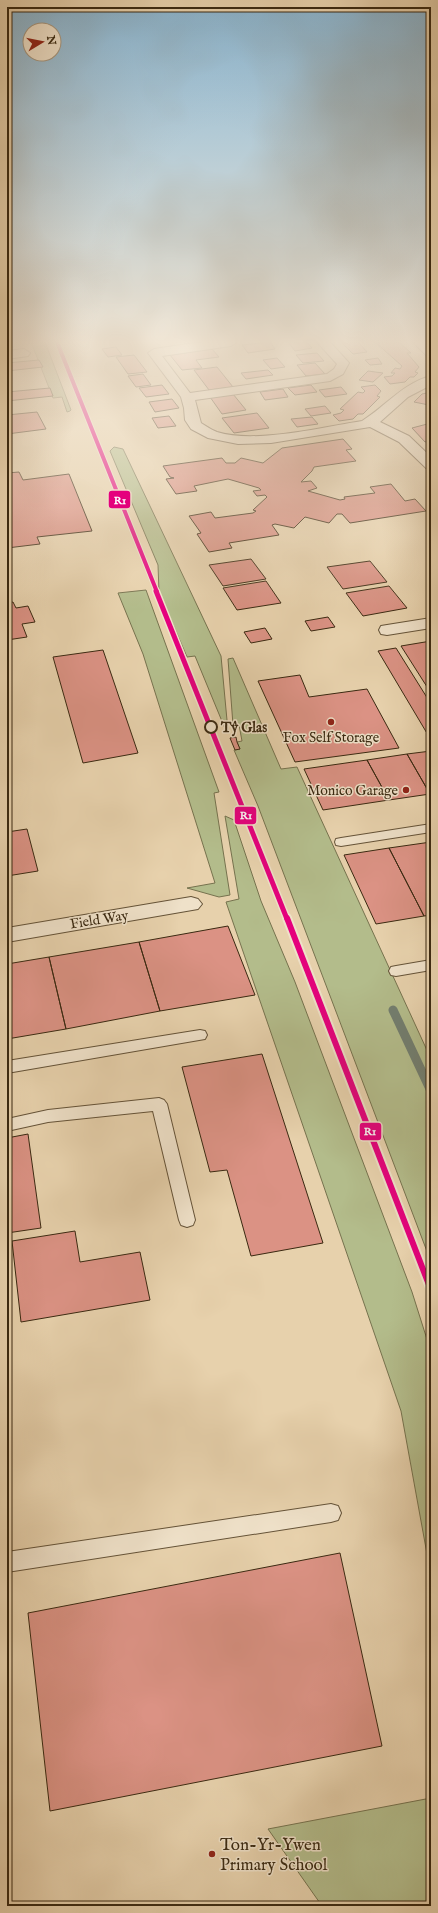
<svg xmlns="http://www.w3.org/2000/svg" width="438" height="1913" font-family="'IM FELL English',serif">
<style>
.green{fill:#b3bc8b;stroke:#76724e}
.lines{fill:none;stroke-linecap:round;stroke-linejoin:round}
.stream{stroke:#727e70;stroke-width:9}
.building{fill:#db9284;stroke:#3a2911}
.service-casing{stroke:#655338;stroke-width:2}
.minor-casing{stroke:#655338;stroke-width:2}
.service{fill:#efe1c9;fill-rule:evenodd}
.minor{fill:#efe1c9;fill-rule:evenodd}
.rail-1-far2-casing{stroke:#efe1c9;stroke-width:6}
.rail-1-far1-casing{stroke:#efe1c9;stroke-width:8}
.rail-1-casing{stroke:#efe1c9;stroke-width:10}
.rail-1-far2{stroke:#e5007d;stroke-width:4}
.rail-1-far1{stroke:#e5007d;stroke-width:5}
.rail-1{stroke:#e5007d;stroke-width:6}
.poi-dot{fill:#8f2418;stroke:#efe1c9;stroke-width:1.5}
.stop-dot{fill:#efe1c9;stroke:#3a2911;stroke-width:2}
.labels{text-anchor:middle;stroke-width:3;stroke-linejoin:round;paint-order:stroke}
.stop-label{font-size:14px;font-weight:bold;fill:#3a2911;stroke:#efe1c9;text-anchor:start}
.poi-label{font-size:14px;fill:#3a2911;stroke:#efe1c9}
.street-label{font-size:14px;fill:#3a2911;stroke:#efe1c9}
.near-poi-label{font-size:17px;fill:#3a2911;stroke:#efe1c9;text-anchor:start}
.line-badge{stroke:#efe1c9;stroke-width:1.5}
.badge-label{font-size:11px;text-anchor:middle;font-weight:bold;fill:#fff}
</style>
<rect width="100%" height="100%" fill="#e7d1ac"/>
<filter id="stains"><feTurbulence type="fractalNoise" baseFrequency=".005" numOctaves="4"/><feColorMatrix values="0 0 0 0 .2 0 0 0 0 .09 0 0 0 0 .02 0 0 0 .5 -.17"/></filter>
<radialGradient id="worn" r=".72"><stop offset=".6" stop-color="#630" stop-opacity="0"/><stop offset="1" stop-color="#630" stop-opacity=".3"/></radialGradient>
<path class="green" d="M31,342H45L71,410L70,411L67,412L62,397L53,398Z
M114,447L123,449L221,656L228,731H226L195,656L187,657L159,592L158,565L110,451Z
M146,590L219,792L214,793L230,895L219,897L187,888L215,883L143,654L118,593Z
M233,658L281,769L297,767L431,1059V1262L258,806L234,750L240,749L237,742L242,741L239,725H233L228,659Z
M225,816L234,820L261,901L295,982L412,1292L431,1352V1576L401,1411L226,902L239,899Z
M431,1798V1906H322L268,1829Z"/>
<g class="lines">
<path class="stream" d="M393,1010L431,1091"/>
</g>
<path class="building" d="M270,342L275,349L248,353L242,345Z
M288,342H307L312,348L295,351Z
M358,342L367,352L353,354L342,343Z
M375,342H399L411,353H407L419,367L415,372L418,373L414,377H410L405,382L390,384L384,377L392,376L395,373H391L395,368L400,369L402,366Z
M116,347L122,355L108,357L102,349Z
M212,349L219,357L196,360L202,368L182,370L170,355Z
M317,353L324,361L303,363L296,355Z
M134,355L147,372L128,374L116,357Z
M277,358L285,367L271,369L263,360Z
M378,358L382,364L370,365L365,360Z
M39,360L43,367L7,371V363Z
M315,363L325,374L306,376L297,365Z
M217,367L233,387L209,390L194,370Z
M268,370L273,375L246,379L241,373Z
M368,371L383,373L373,382L359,380Z
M143,374L151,385L136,387L128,376Z
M162,385L169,394L146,397L139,388Z
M311,385L317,392L295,395L288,388Z
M375,385L381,391L377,396L380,397L363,414H358L353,419L339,421L333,415L341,413L344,410L340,409L358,392L363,393L365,391L361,387Z
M341,387L347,394L325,397L319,390Z
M50,388L53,396L7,401V392Z
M283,389L288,397L265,400L260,392Z
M431,392V403L429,405L414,402L422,394Z
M233,394L246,410L222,414L210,397Z
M172,399L179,408L155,412L149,402Z
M325,406L331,413L311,416L305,409Z
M37,412L46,429L7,434V415Z
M257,413L269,428L234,433L222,418Z
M169,416L176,426L158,428L152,418Z
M312,417L318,424L297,427L291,419Z
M431,423V441L425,442L412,428Z
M343,439L352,449L346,450L356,461L314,467L312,471L301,482L311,481L317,488L308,491L340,500L345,499L344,497L375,493L370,487L391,484L405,501L415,499L426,511L350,523L342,514H337L329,523L305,517L294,528L275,524L272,525L279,535L229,543L232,548L209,552L197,534L201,533L189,516L211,512L215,518L253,513L256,511L253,510L267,497L265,495L257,496L253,491L261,490L259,488L228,479L194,486L197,491L176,494L166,479L174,478L170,477L163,466L222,458L226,463H235L241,458L263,463L282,448Z
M19,472L23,480L69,474L92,531L37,537L40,544L7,548V473Z
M251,559L266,579L223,586L209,565Z
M370,561L387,582L343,589L327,567Z
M266,581L281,603L237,610L223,588Z
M389,586L407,608L363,616L346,593Z
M13,602L16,608L28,606L35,622L22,624L27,637L7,640V603Z
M328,617L335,627L311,631L305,621Z
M265,628L272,639L251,643L244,632Z
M431,641V689L429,690L401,646Z
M396,648L431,704V740L378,651Z
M103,650L138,753L83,763L53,657Z
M300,675L309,697L367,689L399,748L295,762L258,681Z
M236,737L237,742L240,749L235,750L230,738Z
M431,751V794H430L407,754Z
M407,754L430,794L389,800L367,760Z
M367,760L389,800L323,810L304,769Z
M27,829L38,871L7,876V832Z
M431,842V915L424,916L389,848Z
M389,848L424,916L376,924L344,855Z
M228,926L255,995L160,1011L139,942Z
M139,942L160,1011L66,1029L49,957Z
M49,957L66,1029L7,1039V964Z
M262,1054L323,1243L251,1256L227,1170L210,1172L182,1067Z
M28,1134L41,1228L7,1233V1138Z
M75,1231L80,1262L140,1252L150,1300L21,1322L12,1241Z
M340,1553L382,1746L50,1811L28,1613Z"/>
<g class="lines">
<g class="service-casing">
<path id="service" d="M431,824V832L341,846L336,845L335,842L336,839L341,838Z
M431,960V970L396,976L391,975L389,971L391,967L396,966Z
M200,1030L205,1031L207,1035L205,1039L7,1073V1061Z
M159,1098L164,1100L167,1104L195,1220L193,1225L187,1227L181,1225L179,1220L153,1111L48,1122L7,1131V1119L48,1110Z
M331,1504L338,1506L341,1513L338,1520L331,1522L7,1572V1552Z"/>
</g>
<g class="minor-casing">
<path id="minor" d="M202,342H237L231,346L162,356L190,393L327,374L334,369L337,364L317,342H330L349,363L343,374L330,381L195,400L201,423C206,426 212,430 217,432C255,444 323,427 362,421C386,406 403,383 431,376V385L408,397L380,422L409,436L431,457V469L426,468L399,442L370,427L271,443L238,444L208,438L191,429L185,420L184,408L181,397L148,353L154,349Z
M413,342H427L431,346V357L427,356Z
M24,349L30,353L28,356L7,359V351Z
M431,618V628L387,635L381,634L379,630L381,626L387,625Z
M191,897L198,899L202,904L198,909L7,942V928Z"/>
</g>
<use href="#service" class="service"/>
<use href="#minor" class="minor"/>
<g class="rail-1-far2-casing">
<path id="rail-1-far2" d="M57,342L157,592"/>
</g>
<g class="rail-1-far1-casing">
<path id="rail-1-far1" d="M156,591L287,919"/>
</g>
<g class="rail-1-casing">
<path id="rail-1" d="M287,918L431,1290"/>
</g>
<use href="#rail-1-far2" class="rail-1-far2"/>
<use href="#rail-1-far1" class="rail-1-far1"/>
<use href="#rail-1" class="rail-1"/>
</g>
<linearGradient id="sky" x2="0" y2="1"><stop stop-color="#88b5d2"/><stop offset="0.56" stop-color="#f4eada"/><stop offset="1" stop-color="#f4eada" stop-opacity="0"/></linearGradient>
<rect width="438" height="610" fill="url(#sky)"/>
<g class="poi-dot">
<circle cx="331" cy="722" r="4"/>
<circle cx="406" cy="790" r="4"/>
<circle cx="212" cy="1854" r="4"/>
</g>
<circle class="stop-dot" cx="211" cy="727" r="6"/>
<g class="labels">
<g class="stop-label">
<text x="221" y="732">Tŷ Glas</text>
</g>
<g class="poi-label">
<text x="331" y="742">Fox Self Storage</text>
<text x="398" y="795" text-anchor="end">Monico Garage</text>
</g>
<g class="street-label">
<text transform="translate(99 919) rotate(-9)" y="5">Field Way</text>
</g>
<g class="near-poi-label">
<text x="220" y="1850">Ton-Yr-Ywen<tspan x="220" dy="20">Primary School</tspan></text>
</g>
</g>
<g class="line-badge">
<rect x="108" y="490" width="23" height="19" rx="4" fill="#e5007d"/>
<rect x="234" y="806" width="23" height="19" rx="4" fill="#e5007d"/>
<rect x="359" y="1122" width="23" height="19" rx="4" fill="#e5007d"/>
</g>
<g class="badge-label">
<text x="120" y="504">R1</text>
<text x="246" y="819">R1</text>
<text x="370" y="1135">R1</text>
</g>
<rect width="438" height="1913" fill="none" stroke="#e7d1ac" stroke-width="24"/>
<rect x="8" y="8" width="422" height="1897" fill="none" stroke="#3a2911" stroke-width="2"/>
<rect x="12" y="12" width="414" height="1889" fill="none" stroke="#3a2911"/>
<g transform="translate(42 42) rotate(80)"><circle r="19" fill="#efe1c9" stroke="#a7977f"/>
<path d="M0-3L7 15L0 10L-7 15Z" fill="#8f2418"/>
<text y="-6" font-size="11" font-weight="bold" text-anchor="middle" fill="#3a2911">N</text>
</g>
<rect width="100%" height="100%" filter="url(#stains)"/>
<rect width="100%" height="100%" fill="url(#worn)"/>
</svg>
